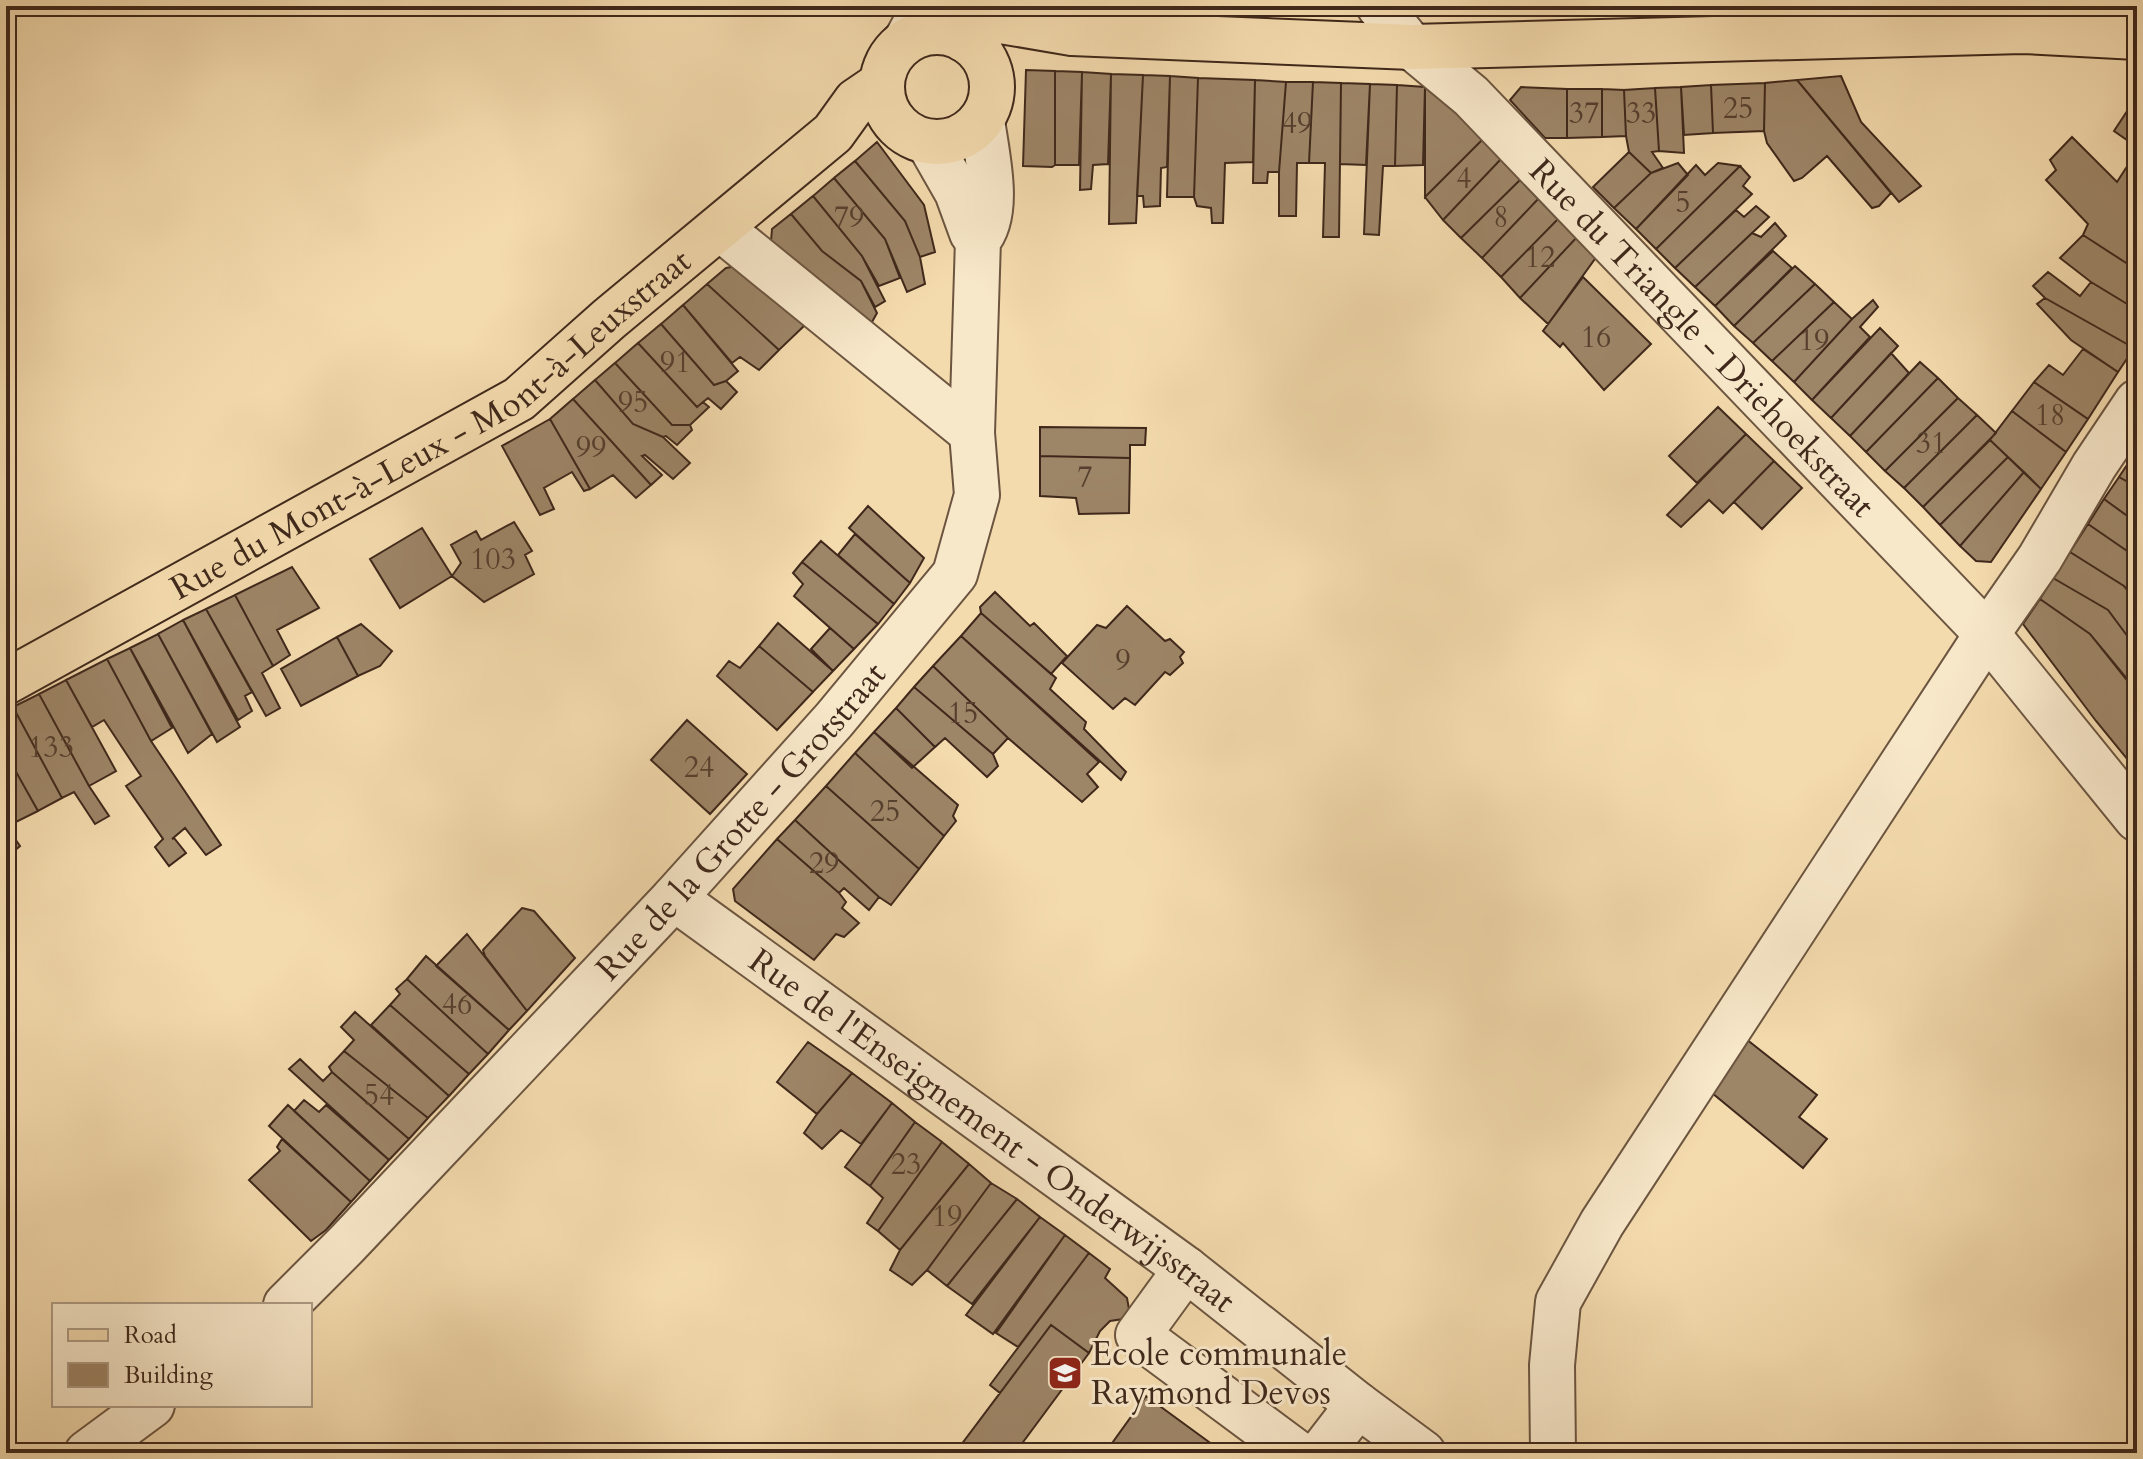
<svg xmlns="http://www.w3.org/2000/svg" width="2143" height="1459" font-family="Cardo,serif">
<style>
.building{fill:#9d8567;stroke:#3f281b;stroke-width:2}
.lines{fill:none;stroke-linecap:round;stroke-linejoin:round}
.minor-casing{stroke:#6c5540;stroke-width:48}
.major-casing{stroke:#3f281b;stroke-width:48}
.minor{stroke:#f8e8ca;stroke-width:44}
.major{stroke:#f4dbae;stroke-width:44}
.labels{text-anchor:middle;stroke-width:6;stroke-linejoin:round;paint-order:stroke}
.number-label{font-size:30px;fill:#563f2e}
.street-label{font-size:34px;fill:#3f281b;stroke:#f8e8ca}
.poi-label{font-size:34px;fill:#3f281b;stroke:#f8e8ca;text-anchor:start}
</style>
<rect width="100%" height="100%" fill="#f4dbae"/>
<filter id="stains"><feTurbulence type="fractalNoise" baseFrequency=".0025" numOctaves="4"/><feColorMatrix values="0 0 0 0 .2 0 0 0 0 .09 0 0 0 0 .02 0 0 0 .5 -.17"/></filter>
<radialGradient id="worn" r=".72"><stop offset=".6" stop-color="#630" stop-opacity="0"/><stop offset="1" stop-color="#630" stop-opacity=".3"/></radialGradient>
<path class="building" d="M1026,70L1055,71V165L1052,167L1023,166Z
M1055,71L1082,72L1079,165H1055Z
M1082,72L1111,74L1108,164L1093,165L1091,189L1080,190Z
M1111,74L1143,75L1136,223L1109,224Z
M1143,75L1170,76L1167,167L1161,168L1160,206L1144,207L1143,196H1137Z
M1170,76L1198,78L1194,197H1167Z
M1841,76L1861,122L1921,186L1899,202L1797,80Z
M1198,78L1255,80L1253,162L1225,163L1223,223H1212L1211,208L1197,206L1194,197Z
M1255,80L1286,82L1279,172H1268L1267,183H1253Z
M1797,80L1891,193L1879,206L1872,208L1827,156L1802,178L1794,181L1767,143L1764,131L1765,83Z
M1286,82H1313L1309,163H1297L1296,216H1279V172Z
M1313,82L1341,83L1339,237H1323L1325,163H1309Z
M1341,83L1370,84L1366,165L1340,164Z
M1765,83L1764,131L1713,133L1711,85Z
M1370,84L1397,85L1395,166H1383L1379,235L1364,234Z
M1397,85L1425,87L1423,165L1395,166Z
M1428,85L1483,139L1425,197V87Z
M1711,85L1713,133L1684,135L1681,87Z
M1521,87L1567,89V138H1545L1510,100Z
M1681,87L1684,153L1659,151L1655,88Z
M1655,88L1659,151L1652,152L1663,168L1651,173L1629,152L1626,136L1624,90Z
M1567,89H1602V137L1567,138Z
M1602,89L1624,90L1626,136L1602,137Z
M2137,96V147L2114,131Z
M2072,137L2117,182L2137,151V270L2083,235L2088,224L2046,180L2056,170L2050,160Z
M1483,139L1501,159L1443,220L1425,197Z
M877,142L924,205L935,252L920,257L905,221L855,161Z
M1629,152L1651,173L1614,208L1593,187Z
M1501,159L1521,179L1461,238L1443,220Z
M855,161L905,221L920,257L925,284L907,292L885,239L834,178Z
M1678,163L1688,175L1636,229L1614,208L1651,173Z
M1718,163L1740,166L1656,249L1636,229L1696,165L1705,175Z
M1740,166L1750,177L1743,186L1752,194L1675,268L1656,249Z
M834,178L885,239L900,278L879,286L862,256L813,196Z
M1521,179L1540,197L1482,258L1461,238Z
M813,196L862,256L885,301L875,307L861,281L822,251L791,214Z
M1540,197L1559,218L1501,277L1482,258Z
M1756,206L1769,217L1695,287L1675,268L1736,210L1744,217Z
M791,214L822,251L861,281L877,313L872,322H866L771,241L772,229Z
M1559,218L1578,236L1520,298L1501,277Z
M1775,223L1786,236L1715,306L1695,287L1752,233L1761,237Z
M2083,235L2137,270V310L2091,282L2060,258Z
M1578,236L1597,256L1548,324L1520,298Z
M1773,251L1792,268L1734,326L1715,306Z
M737,266L805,325L779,350L707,284L726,268Z
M1795,266L1815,284L1753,343L1734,326Z
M2048,272L2080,296L2091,282L2137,310V344L2134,348L2045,298L2033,286Z
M1583,277L1651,344L1604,390L1563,343L1560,347L1543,331Z
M707,284L779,350L759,370L740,357L732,363L683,305Z
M1815,284L1834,302L1772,361L1753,343Z
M2045,298L2134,348L2118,372L2071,340L2037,304Z
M1873,300L1878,307L1860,327L1870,337L1812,400L1794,382L1852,319Z
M1834,302L1852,319L1794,382L1772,361Z
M683,305L738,371L726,381L714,385L661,324Z
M661,324L714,385L726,381L737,392L721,409L708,398L697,407L638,343Z
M1880,328L1898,346L1831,418L1812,400Z
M638,343L697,407L703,402L709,407L690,425H672L615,363Z
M2083,349L2118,372L2088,419L2034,382L2049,365L2063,375Z
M1891,353L1909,373L1850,436L1831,418Z
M1920,362L1938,378L1866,452L1850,436Z
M615,363L672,425H690L692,430L677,445L666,436L663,437L633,424L595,380Z
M1938,378L1958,398L1885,471L1866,452Z
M595,380L633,424L663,437L690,463L673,479L645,455L642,456L662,475L651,485L573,399Z
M2034,382L2088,419L2066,452L2012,411Z
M1958,398L1977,415L1904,488L1885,471Z
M573,399L651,485L636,498L613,475L590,489L550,419Z
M1718,407L1746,434L1697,483L1669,456Z
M2012,411L2066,452L2041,489L1990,440Z
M1977,415L1996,433L1923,507L1904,488Z
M550,419L590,489L584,491L572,472L544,488L554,509L540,515L502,446Z
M1040,427L1146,428L1145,445H1130V458L1040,456Z
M1746,434L1774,461L1723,513L1709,500L1681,527L1667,515Z
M1990,440L2008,457L1940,525L1923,507Z
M2137,450V487L2119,477Z
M1040,456L1130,458L1129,513L1079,514L1076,498L1040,496Z
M2008,457L2024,472L1960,546L1940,525Z
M1774,461L1802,488L1762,529L1734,502Z
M2024,472L2041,489L1991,562L1976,561L1960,546Z
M2119,477L2137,487V523L2104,499Z
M2104,499L2137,523V560L2130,553L2088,524Z
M868,506L924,558L910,583L849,528Z
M514,522L532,551L525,555L534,574L484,602L452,576L461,563L451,545L476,531L481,540Z
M2088,524L2130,553L2137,560V602L2124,586L2070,552Z
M422,528L452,576L400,608L370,559Z
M855,534L910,583L894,604L838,555Z
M821,541L894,604L878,624L802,562Z
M2070,552L2124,586L2137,602V649L2108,610L2053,578Z
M802,562L878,624L854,649L794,596L803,584L793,573Z
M292,567L319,608L277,630L290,655L273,666L235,595Z
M2053,578L2108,610L2137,649V654L2131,659L2137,668V691L2090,634L2040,599Z
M995,592L1030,626L1034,623L1067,656L1051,674L981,613L980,607Z
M235,595L273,666L262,673L280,708L266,716L206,609Z
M2040,599L2090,634L2137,693V771L2096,721L2023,624Z
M1127,606L1165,641L1170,639L1184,652L1180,657L1183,663L1170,675L1165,672L1135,705L1125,698L1113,709L1062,663L1097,625L1106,628Z
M206,609L252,692L245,696L252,711L238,720L183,620Z
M981,613L1056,678L1050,689L1086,722L1084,729L1126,772L1121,780L961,636Z
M183,620L240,727L217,742L158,634Z
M778,623L833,671L813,692L759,646Z
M361,624L392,651L380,666L358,676L337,637Z
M830,628L854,649L833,671L811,649Z
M158,634L212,734L188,753L130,648Z
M961,636L1099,762L1087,774L1098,787L1082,802L1008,738L933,666Z
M337,637L358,676L301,706L281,669Z
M759,646L813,692L777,730L717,676L729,661L740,668Z
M130,648L172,728L151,741L107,659Z
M107,659L151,741L221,845L206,855L185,828L172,839L174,838L186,853L169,866L155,847L163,839L126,786L141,776L104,720L92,727L66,680Z
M933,666L1008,738L993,754L914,687Z
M66,680L116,771L89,786L39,694Z
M914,687L993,754L998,766L987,777L945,738L935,747L896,708Z
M39,694L89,786L109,816L95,824L74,792L62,798L13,707Z
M13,707L62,798L38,811L6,754V711Z
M896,708L935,747L912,768L874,732Z
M687,720L747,774L710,814L651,760Z
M874,732L958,805L953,816L956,821L944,836L855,753Z
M855,753L944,836L919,869L826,786Z
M6,754L38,811L14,823L6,807Z
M826,786L919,869L891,905L879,897L795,820Z
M6,807L14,823L7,827L20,846L6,858Z
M795,820L879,897L869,910L844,888L839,893L777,839Z
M777,839L839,893L846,902L842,908L859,923L844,937L836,934L814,960L735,901L733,889Z
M522,908L534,911L575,958L527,1011L485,956L483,950Z
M467,934L527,1011L509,1030L436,966Z
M426,956L509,1030L488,1054L407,979Z
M407,979L488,1054L469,1074L390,1005L400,994L396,989Z
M390,1005L469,1074L449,1096L371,1025Z
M355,1012L449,1096L428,1118L344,1051L354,1040L341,1027Z
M1741,1035L1817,1095L1799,1117L1827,1139L1803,1168L1706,1088Z
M808,1042L852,1073L817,1114L777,1082Z
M344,1051L428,1118L409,1139L332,1072L329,1067Z
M300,1059L323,1081L332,1072L409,1139L389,1160L289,1069Z
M852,1073L892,1103L861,1144L841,1130L822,1149L804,1133L817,1114Z
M304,1100L319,1112L326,1105L389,1160L370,1181L294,1111Z
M892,1103L915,1122L870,1186L845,1167Z
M288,1105L370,1181L351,1202L269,1126Z
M915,1122L942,1142L878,1231L867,1223L883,1198L870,1186Z
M282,1139L351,1202L326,1230L311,1241L249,1180L280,1151L277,1147Z
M942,1142L969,1164L900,1250L878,1231Z
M969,1164L991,1183L927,1270L912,1285L890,1270L900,1250Z
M991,1183L1017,1199L947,1286L927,1270Z
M1017,1199L1040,1217L972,1304L947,1286Z
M1040,1217L1065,1235L993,1334L966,1315Z
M1065,1235L1089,1253L1018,1347L996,1333Z
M1089,1253L1110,1269L1105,1278L1127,1298L1129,1309L1123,1319L1110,1321L1100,1331L1089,1353L1051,1325L1000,1393L990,1385Z
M1051,1325L1089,1353L1015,1453H955Z
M1146,1396L1224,1453H1105Z"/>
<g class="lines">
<g class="minor-casing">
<g id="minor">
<path id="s1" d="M1379,6L1412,47L1471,96L1987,634L2137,819"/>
<path d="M963,39L966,6"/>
<path d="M906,41L925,6"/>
<path d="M929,143L957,192L972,233L978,240"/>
<path d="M720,228L972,433"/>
<path id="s2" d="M674,898L1186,1269L1358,1405L1423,1453"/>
<path d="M1186,1269L1138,1335L1297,1453"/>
<path id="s3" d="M286,1305L346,1245L674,898L834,720L955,574L977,495L972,433L978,240C1002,213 986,152 982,120"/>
<path d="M87,1453L152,1405"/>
<path d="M1321,1453L1358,1405"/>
<path d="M1553,1453L1552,1365L1558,1302L1602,1223L1987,634L2040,558L2094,466L2137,402"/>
</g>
</g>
<g class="major-casing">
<g id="major">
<circle cx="937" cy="87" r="55"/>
<path d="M969,42L995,20L1072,33L1412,47L2023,31L2137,37"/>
<path id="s4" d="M6,682L519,399L609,319L833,133L856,101L881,84"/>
</g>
</g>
<use href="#minor" class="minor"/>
<use href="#major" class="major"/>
</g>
<defs>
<g id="school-square" transform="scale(1.8)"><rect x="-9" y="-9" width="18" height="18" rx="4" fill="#8f2418" stroke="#f8e8ca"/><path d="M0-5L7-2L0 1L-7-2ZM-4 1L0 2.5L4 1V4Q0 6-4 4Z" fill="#fff"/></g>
</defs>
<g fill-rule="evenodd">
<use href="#school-square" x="1065" y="1373"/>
</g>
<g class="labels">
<g class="number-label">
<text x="1738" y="118">25</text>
<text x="1584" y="123">37</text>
<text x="1641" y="123">33</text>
<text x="1297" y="133">49</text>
<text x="1464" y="188">4</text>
<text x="1683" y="212">5</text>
<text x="849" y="227">79</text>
<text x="1501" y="227">8</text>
<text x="1540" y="267">12</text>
<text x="1596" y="347">16</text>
<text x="1814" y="350">19</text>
<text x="675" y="372">91</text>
<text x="633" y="412">95</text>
<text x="2050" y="425">18</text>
<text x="1931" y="453">31</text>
<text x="591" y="457">99</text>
<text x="1085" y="487">7</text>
<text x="493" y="569">103</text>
<text x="1123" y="670">9</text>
<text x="963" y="723">15</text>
<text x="51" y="757">133</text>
<text x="699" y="777">24</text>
<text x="885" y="821">25</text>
<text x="824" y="873">29</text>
<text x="457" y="1014">46</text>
<text x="379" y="1105">54</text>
<text x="906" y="1174">23</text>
<text x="947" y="1226">19</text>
</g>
<g class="street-label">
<text dy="12" stroke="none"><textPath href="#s1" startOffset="464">Rue du Triangle - Driehoekstraat</textPath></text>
<text dy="12" stroke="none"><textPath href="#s4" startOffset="498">Rue du Mont-à-Leux - Mont-à-Leuxstraat</textPath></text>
<text dy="12" stroke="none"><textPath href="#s3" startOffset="664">Rue de la Grotte - Grotstraat</textPath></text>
<text dy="12" stroke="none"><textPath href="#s2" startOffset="394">Rue de l'Enseignement - Onderwijsstraat</textPath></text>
</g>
<g class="poi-label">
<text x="1091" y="1365">Ecole communale<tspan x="1091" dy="39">Raymond Devos</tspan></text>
</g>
</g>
<rect width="2143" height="1459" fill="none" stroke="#f4dbae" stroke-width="32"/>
<rect x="8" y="8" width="2127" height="1443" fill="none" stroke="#3f281b" stroke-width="4"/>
<rect x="16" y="16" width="2111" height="1427" fill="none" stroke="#3f281b" stroke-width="2"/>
<rect x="52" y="1303" width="260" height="104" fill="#f8e8ca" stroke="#ae9b84" stroke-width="2"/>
<rect x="68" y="1329" width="40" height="12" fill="#f4dbae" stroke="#ae9b84" stroke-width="2"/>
<text x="124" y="1343" font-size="24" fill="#3f281b">Road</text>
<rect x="68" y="1363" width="40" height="24" fill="#9d8567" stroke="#ae9b84" stroke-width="2"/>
<text x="124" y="1383" font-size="24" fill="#3f281b">Building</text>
<rect width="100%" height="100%" filter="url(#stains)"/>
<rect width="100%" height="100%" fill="url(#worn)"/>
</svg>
